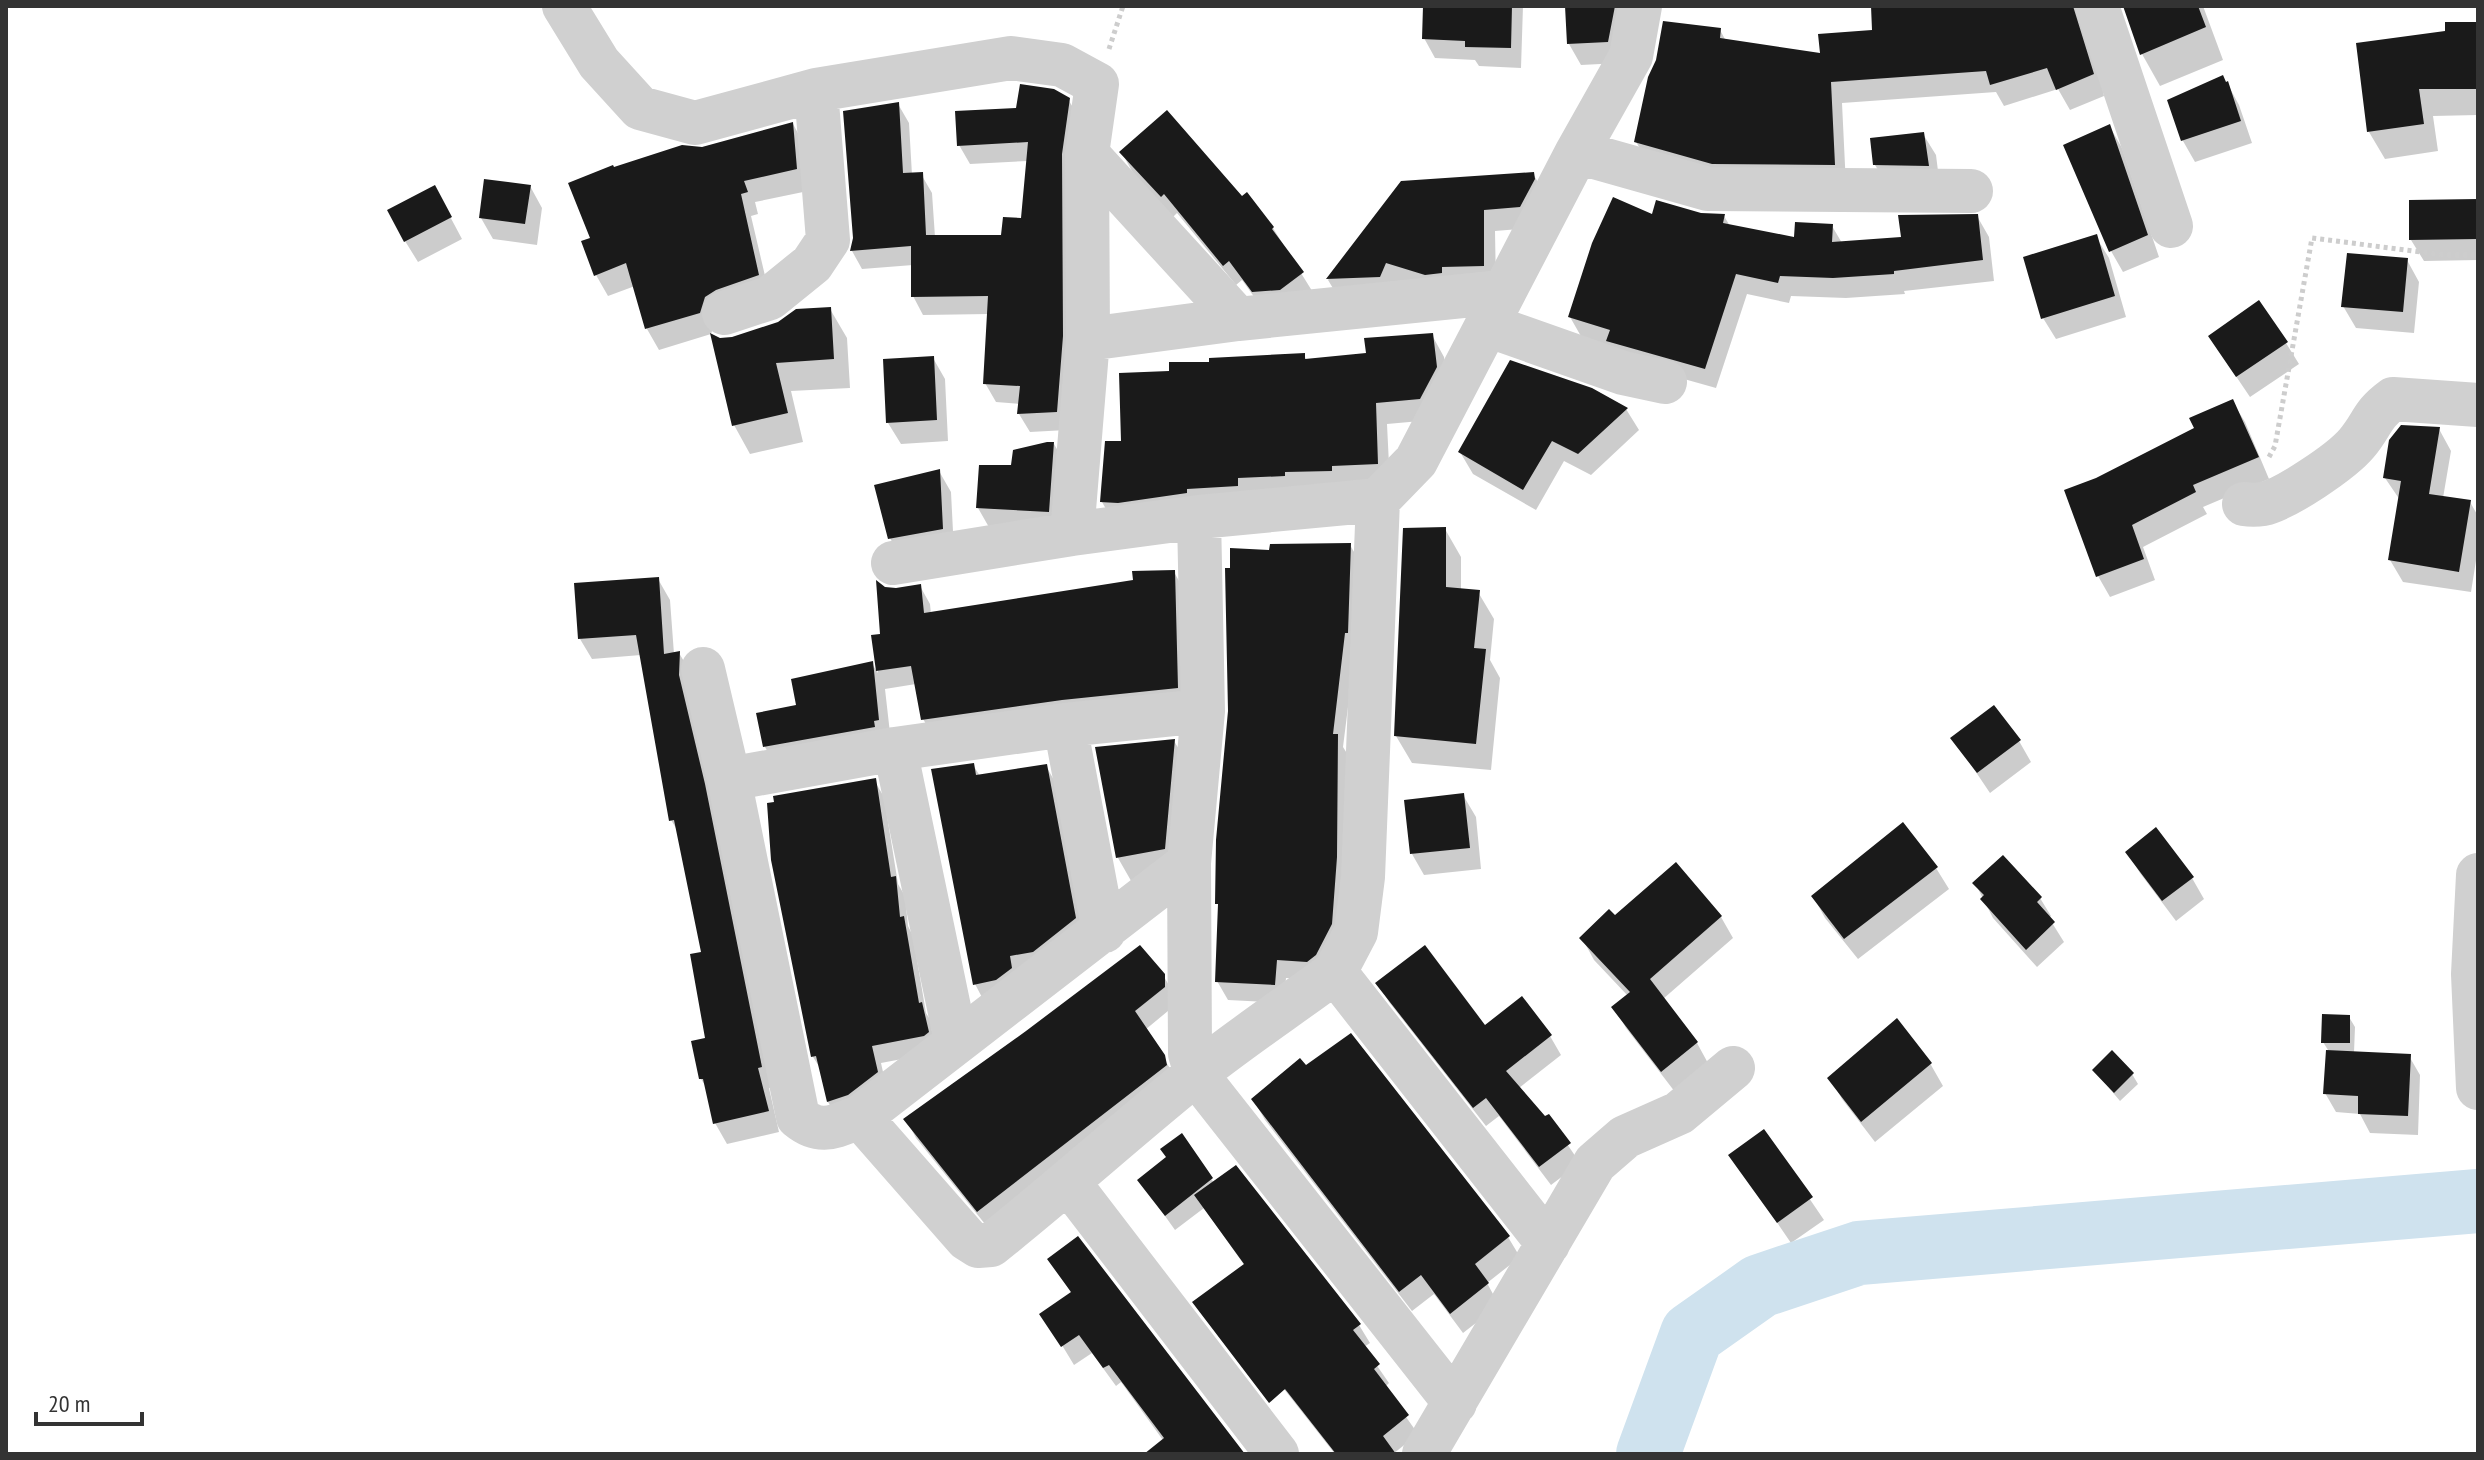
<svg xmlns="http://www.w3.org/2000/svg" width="2484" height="1460" font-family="'PT Sans Narrow',sans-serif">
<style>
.shadow{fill:#0003}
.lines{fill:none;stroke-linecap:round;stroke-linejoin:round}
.river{stroke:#cfe2ee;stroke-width:64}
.building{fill:#1a1a1a}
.path{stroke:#cdcdcd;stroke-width:5;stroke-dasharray:4 4;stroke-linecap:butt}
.minor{stroke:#d0d0d0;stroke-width:44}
</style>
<rect width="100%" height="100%" fill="#fff"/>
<path class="shadow" d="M1425,6H1523L1521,68L1479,66L1475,60L1435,58L1424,38Z
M1567,6H1624L1620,63L1581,65L1569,44Z
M1873,6H2086L2104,96L2070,110L2058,89L2004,106L1996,92L1842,103L1846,186L1649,163L1636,142L1720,30L1726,41L1822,55L1875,31Z
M2124,6H2203L2223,60L2160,86L2142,54Z
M2478,24V115L2433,116L2438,151L2385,159L2369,132L2447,33Z
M2227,83L2239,105L2252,143L2195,162L2183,141L2169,101Z
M1068,99L1079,118L1067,430L1030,432L1019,414L1020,404L996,402L985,383L989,314L923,315L913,296V265L862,269L852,251L898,104L909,123L912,175L921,174L932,193L935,237H1003L1023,220L1028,161L970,164L959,145L1018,110Z
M793,124L805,146L808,191L755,202L758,214L751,216L770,297L716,319L711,334L659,350L647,329L635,286L608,296L596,275L593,239L614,170Z
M2110,127L2122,148L2159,257L2123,272L2111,251Z
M1923,134L1936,155L1940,187L1888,186L1875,165Z
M1122,153L1241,199L1273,228L1314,294L1265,312L1242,280L1236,285L1177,213L1173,217L1133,173Z
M1533,174L1546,195L1532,228L1495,231L1496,287L1340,300L1328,280L1402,183Z
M530,186L542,208L537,245L493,239L481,218Z
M2478,201V260L2424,261L2411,240Z
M446,209L462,239L418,262L405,241Z
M1701,215L1724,216L1730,226L1796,240L1832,226L1842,243L1903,239L1977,216L1989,237L1994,281L1904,291L1905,294L1846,298L1791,296L1789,303L1747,294L1716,388L1620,361L1582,338L1570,317L1653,216Z
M2096,237L2109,258L2126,317L2056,339L2043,318Z
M2407,260L2419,282L2414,333L2356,328L2343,306Z
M830,309L847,338L850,388L791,391L803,442L750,454L734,425L719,340L732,339Z
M1432,335L1444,357L1448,390L1432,420L1387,424L1390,485L1114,523L1102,502L1123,443L1171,373L1211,364L1304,355L1307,361L1368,355Z
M2286,343L2299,364L2250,397L2223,357Z
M933,358L945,379L948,441L901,444L888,423Z
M2232,401L2245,422L2269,479L2203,507L2207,514L2143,547L2155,580L2110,597L2098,576L2097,480L2196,429Z
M1626,409L1639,430L1591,475L1564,461L1536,510L1473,474L1460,452Z
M2439,429L2451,451L2443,498L2470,502L2478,516V548L2471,592L2403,582L2390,560L2400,500L2385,478Z
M1054,444L1066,465L1060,533L990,529L978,508L1013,467Z
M939,471L951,492L954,551L902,560L890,538Z
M1445,529L1461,557V590L1478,592L1494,619L1490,660L1500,678L1491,770L1412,763L1396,736Z
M1350,545L1361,564L1355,651L1343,747L1348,755L1341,944L1318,980L1286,978L1284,1003L1228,1000L1217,981L1271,552Z
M1174,572L1184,590L1187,706L934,737L923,719L916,684L885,689L891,742L777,768L765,747L758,714L798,706L872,664L878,673L873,637L882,635L884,588L896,590L920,586L930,604L931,614L1135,581Z
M658,579L670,600L674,654L679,653L691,673L773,1087L769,1088L779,1132L727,1144L715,1123L708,1090L701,1079L707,1040L703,953L679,833L671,820L641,655L592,659L580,639Z
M1953,738L2019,741L2031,762L1990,793Z
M1174,741L1191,769L1181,878L1134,886L1118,858Z
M973,765L980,776L1046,766L1058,787L1087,940L986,1005L975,984Z
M874,780L884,797L898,884L905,896L908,926L913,936L926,1013L931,1021L934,1053L881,1063L887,1090L838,1119L828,1102L822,1071L813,1057L773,859Z
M1463,795L1476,817L1481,869L1424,875L1412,854Z
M2127,852L2192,878L2204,899L2176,921L2140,873Z
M1936,868L1949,889L1858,959L1825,918L1813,896Z
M1975,883L2040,898L2051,916L2049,918L2064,942L2037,967L1993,918Z
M1615,917H1721L1733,938L1663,999L1697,1043L1709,1065L1675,1092L1626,1028L1614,1007L1628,996L1594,960L1582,938Z
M1163,975L1174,994V1006L1145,1030L1175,1076L989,1229L916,1138L906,1119Z
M1378,983L1485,1028L1550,1036L1561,1055L1519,1088L1545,1119L1548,1116L1580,1163L1551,1185L1499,1116L1486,1126L1389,1002Z
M2349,1017L2355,1027L2354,1053L2409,1056L2420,1075L2418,1135L2370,1133L2360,1114L2336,1112L2325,1093L2328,1050L2323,1042Z
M1897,1021L1931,1065L1943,1086L1875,1142L1842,1099L1830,1078Z
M2094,1070L2132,1074L2138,1084L2120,1101Z
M1253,1099L1508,1237L1520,1257L1487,1283L1499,1305L1463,1333L1434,1294L1412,1311L1265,1120Z
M1764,1132L1824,1220L1791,1243L1731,1155Z
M1182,1136L1214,1183L1359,1325L1370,1343L1364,1347L1389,1383L1385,1387L1418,1434L1393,1454H1335L1221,1309L1245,1266L1204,1208L1175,1230L1140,1181L1168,1158Z
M1050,1260L1243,1454H1173L1121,1382L1116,1386L1092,1353L1074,1365L1054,1332L1072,1294Z"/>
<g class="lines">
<path class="river" d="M1648,1454L1692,1334L1760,1286L1859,1253L2478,1201"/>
</g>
<path class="building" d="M1423,6H1512L1511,48L1465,47V41L1422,39Z
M1565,6H1615L1608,42L1567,44Z
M1871,6H2073L2094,74L2056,90L2047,68L1990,85L1986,71L1831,82L1835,165L1712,164L1634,142L1648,77L1656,60L1663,21L1721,28L1720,38L1820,53L1818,34L1872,30Z
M2123,6H2198L2206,27L2140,55Z
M2445,22H2478V89H2419L2424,124L2367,132L2356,43L2445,31Z
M2223,75L2226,82L2228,81L2241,121L2181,141L2167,100Z
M1020,84L1054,89L1070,98L1062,154L1063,336L1057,412L1017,414L1020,386L983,384L988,296L911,297V246L850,251L853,238L843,111L899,102L903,173L923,172L926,235H1001L1003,217L1021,218L1028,142L957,146L955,111L1016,108Z
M1167,110L1242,196L1247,192L1274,227L1272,229L1304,272L1280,290L1252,292L1229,261L1223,266L1164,194L1161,197L1119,152Z
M793,122L797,169L744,181L748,192L741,194L759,275L716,290L705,297L700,313L645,329L626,263L594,276L581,241L590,238L568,183L613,165L614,167L682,145L702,147Z
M2110,124L2148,235L2109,252L2063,145Z
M1924,132L1929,166L1873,165L1870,138Z
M1534,172L1535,179L1520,207L1484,210V266L1442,267V273L1425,275L1386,263L1380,277L1326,279L1401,181Z
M484,179L531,185L525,224L479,218Z
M435,185L452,217L404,242L387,210Z
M1613,197L1652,214L1656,200L1701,213L1725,214L1723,223L1794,237L1795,222L1833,224L1832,242L1901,237L1898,215L1978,214L1983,260L1894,271V274L1833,278L1780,276L1778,283L1736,274L1705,369L1606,341L1610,330L1568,317L1592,243Z
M2478,199V239L2409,240V200Z
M2097,234L2115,296L2041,319L2023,257Z
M2347,253L2408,258L2403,312L2341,307Z
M2259,300L2288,342L2236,377L2208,336Z
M831,307L834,359L776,363L788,413L732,426L710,333L720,338L732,337L778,322L796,309Z
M1433,333L1437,367L1420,399L1376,403L1378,464L1332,466V471L1285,472V476L1238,478V486L1187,489V493L1118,503L1100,502L1105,441H1121L1119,373L1169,371V362H1209V358L1305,353V359L1366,353L1364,338Z
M934,356L937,420L886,423L883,359Z
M1510,360L1592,388L1628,408L1578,454L1552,441L1523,490L1458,452Z
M2233,399L2259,457L2193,485L2196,492L2132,525L2144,559L2096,577L2064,490L2096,478L2194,428L2189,418Z
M2401,425L2440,427L2429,494L2471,500L2459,572L2388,560L2401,481L2383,478L2389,440Z
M1047,442H1054L1049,512L976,508L979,465H1011L1013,450Z
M940,469L943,529L888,539L874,485Z
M1446,527V587L1480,590L1474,648L1486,649L1476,744L1394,736L1403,528Z
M1351,543L1348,633H1345L1333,734H1338L1337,857L1332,924L1316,955L1307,962L1277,960L1275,985L1215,982L1218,904H1215L1216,840L1228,711L1225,568H1230V548L1269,550L1270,544Z
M1175,570L1178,688L1062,700L921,720L911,666L876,671L871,635L880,634L876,580L885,587L896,588L921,584L924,613L1133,580L1132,571Z
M659,577L664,654L680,651L679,675L705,784L762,1067L758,1068L769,1111L713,1124L703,1079H699L691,1041L705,1038L690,954L701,952L674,820L669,821L636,635L578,639L574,583Z
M873,661L879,720L874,721L875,727L763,747L756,713L796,705L791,679Z
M1994,705L2021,740L1977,773L1950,738Z
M1175,739L1165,849L1116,858L1095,747Z
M974,763L976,775L1047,764L1076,918L1033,952L1010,956L1012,968L996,980L973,985L931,769Z
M876,778L891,877L896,876L900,917L904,916L919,1003L922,1002L929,1032L924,1036L872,1046L878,1072L848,1095L827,1102L816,1056L811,1057L771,860L767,803L774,802L773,796Z
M1464,793L1470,848L1410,854L1404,800Z
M1903,822L1938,867L1844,939L1811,896Z
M2156,827L2194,877L2162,901L2125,852Z
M2003,855L2042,897L2037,902L2055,922L2026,950L1980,899L1984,895L1972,883Z
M1676,862L1722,916L1650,979L1698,1042L1661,1072L1611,1007L1630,992L1579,938L1609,909L1615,915Z
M1140,945L1165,974V987L1135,1011L1165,1055L1167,1065L977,1212L903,1119L1026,1031Z
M1425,945L1485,1025L1522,996L1552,1035L1506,1071L1545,1116L1549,1114L1571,1143L1539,1167L1486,1098L1473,1108L1375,983Z
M2322,1014L2350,1015V1043H2321Z
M1897,1018L1932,1063L1861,1122L1827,1078Z
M1351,1033L1510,1236L1475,1264L1489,1283L1450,1314L1421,1275L1399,1292L1251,1099L1300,1058L1306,1065Z
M2112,1050L2134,1073L2114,1093L2092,1070Z
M2326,1050L2411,1054L2408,1116L2358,1114V1096L2323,1094Z
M1764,1129L1813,1197L1777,1223L1728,1155Z
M1182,1133L1213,1178L1165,1216L1137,1180L1166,1157L1160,1149Z
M1236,1165L1361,1324L1353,1330L1380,1364L1374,1369L1409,1415L1383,1436L1396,1454H1336L1285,1389L1269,1403L1192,1302L1244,1264L1194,1195Z
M1078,1236L1245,1454H1144L1164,1438L1109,1365L1103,1368L1079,1335L1061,1347L1039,1314L1071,1292L1047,1259Z"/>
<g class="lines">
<path class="path" d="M1109,49L1123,6
M2269,457L2275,446L2312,238L2445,255H2478"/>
<path class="minor" d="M564,6L599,63L640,108L695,123L816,90L1011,58L1062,65L1097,84L1087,154L1238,319L1502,292
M1640,6L1631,56L1577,152L1708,189L1971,191
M2097,6L2171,226
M1577,152L1487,325L1623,373L1665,382
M1087,154L1088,339
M724,313L770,298L812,264L828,240L816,90
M1238,319L1088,339L1072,534L1199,517L1378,500L1416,461L1487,325
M1378,500L1363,877L1356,932L1335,972L1548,1244
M2244,504C2250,505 2257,505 2263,504C2286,499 2342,461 2357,443C2373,424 2371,415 2393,399L2478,405
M1199,517L1203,711L1189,863L1190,1054L1196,1074L1455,1403
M893,563L1072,534
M703,669L729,779
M1189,863L860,1117L967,1239L978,1246L991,1245C1059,1191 1124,1132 1192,1077C1238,1040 1288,1007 1335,972
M1104,931L1065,725L1203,711
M956,1041L895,749L1065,725
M2478,1088L2473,974L2478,875
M860,1117C835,1126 821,1136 798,1117L729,779L895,749
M1069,1183L1277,1454
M1424,1454L1595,1163L1625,1137L1679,1113L1733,1068"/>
</g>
<rect width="2484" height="1460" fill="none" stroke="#333333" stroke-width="16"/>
<path d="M36 1412v12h106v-12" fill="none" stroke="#333333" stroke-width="4"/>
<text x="48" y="1412" font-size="24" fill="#333333" stroke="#ffffff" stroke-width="6" paint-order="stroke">20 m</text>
</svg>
